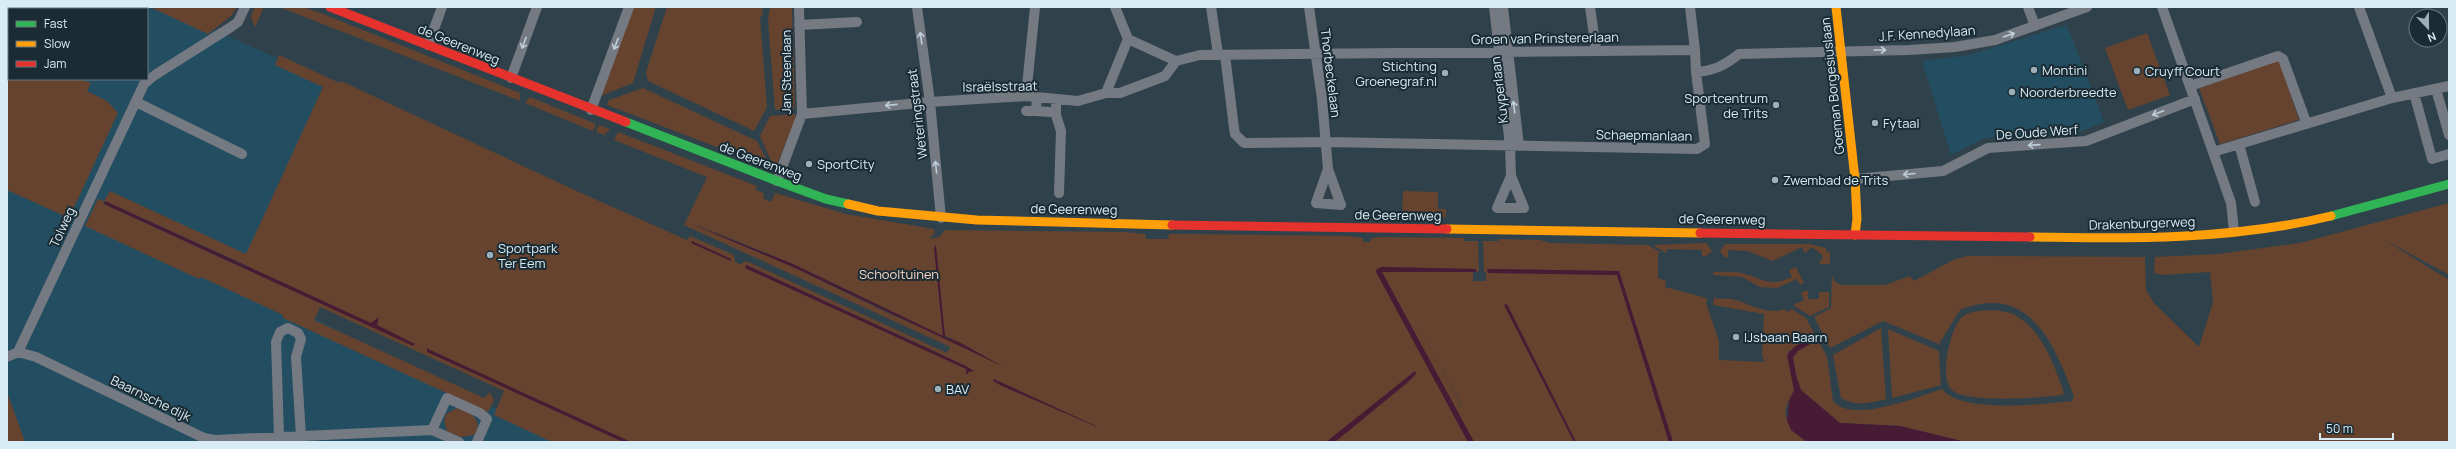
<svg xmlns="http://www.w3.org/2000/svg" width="2456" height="449" font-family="Manrope,sans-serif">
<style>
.built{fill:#234e61}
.green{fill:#65432f;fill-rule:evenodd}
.water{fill:#481b35}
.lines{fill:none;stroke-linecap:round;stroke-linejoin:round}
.street{stroke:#757982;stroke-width:10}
.fast{stroke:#30b455;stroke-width:9}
.slow{stroke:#ff9f0a;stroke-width:9}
.jam{stroke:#e5322d;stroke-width:9}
.oneway{stroke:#bfcfd9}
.poi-dot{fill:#9db0ba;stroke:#1b2b33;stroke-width:1.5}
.labels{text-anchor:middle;stroke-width:4;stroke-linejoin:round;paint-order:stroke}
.street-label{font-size:13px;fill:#d8ecf6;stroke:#1b2b33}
.poi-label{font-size:13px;fill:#d8ecf6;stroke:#1b2b33;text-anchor:start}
.park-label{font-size:13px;fill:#f8d5c3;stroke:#1b2b33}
</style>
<rect width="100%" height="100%" fill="#2f424b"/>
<path class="built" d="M79,7H162L334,83L240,281L457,391L568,442H7V49L9,79H147V9H76Z
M2067,25L2104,122L2082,131L1985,138L1951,155L1922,61L1969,55Z"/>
<path class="green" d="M63,7H94L92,9H60Z
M150,7H237L232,15L208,34Z
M255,7H264L255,27L251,17Z
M279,7H303L323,14L520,93V101Z
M633,7H656L633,83L601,96Z
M667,7H762L763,13L760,18L767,107L754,131L648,81L646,72Z
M770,7H792L795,108L775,110L768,20Z
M2147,33L2170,95L2128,110L2105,48Z
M7,41H9V79H80L91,83L87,91L107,101L118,113L69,218L7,190Z
M279,55L333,80L340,83L341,81L581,193L687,240L690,236L734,255L735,262L740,264L746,261L947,353L950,347L944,344L684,225L707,177L614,140L618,132L757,186L756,190L764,193L763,198L771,202L775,193L846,214L934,229L935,233L929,239L939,237L945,230L1123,232L1145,234L1146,239H1168L1169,234H1193L1349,236L1363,238V242H1370L1371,238L1381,237L1464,238V241H1478L1479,272L1473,269L1382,267L1376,270L1468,442H552L494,415L504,391L320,307L314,320L484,398L490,392L494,400L488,412L283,318V315L201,277L199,279L85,226L98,199L104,201L110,191L246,254L323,87L275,65ZM104,201H105L254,269L252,272L104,204ZM690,222L793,264L943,336L935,249L945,336L953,339L952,341L888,313L793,267ZM746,265L945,356V357L745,266Z
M2279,60L2299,120L2220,144L2199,88Z
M643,88L757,141L771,168L607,105L609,100Z
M530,97L596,124L593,131L525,103Z
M795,114V120L775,170L760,136L770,116Z
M599,125L610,129L604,135L596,132Z
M1403,191L1438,192V209H1446V217H1402Z
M2449,203V275L2383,239L2449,280V442H1966L1900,426L1840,423L1801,390L1796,375L1793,358L1798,351L1815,341L1813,336L1788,352C1789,365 1793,376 1794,389C1794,394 1791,396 1789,400C1779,419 1793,432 1807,442H1673L1619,271L1487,269L1488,273L1617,275L1669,442H1576L1506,304L1505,305L1574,442H1474L1382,272H1473V281H1486V272H1484L1483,241H1498L1499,239L1540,240L1551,243L1648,245L1662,253H1658V278L1666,281L1665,287L1707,298L1706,303L1719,341V360L1765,362L1762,356L1764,314L1713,305L1714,298C1721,299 1729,298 1736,300C1752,305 1767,315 1785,309L1786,312L1792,309L1806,318L1827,357L1833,401C1853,424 1916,397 1942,389C1961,414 2042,404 2072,401L2074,397C2055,344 2029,282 1960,310L1939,344L1883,321L1830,348L1814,317L1831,308L1832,275L1834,281L1841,285H1885L1910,276L1914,281L1955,259L1968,256L2145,257L2146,290L2154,303L2199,347L2213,302L2210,272L2163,275L2154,273L2155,257L2218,254L2300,243ZM1406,301L1462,406V407L1414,316Z
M1706,243L1712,251L1706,256H1702V250L1667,249L1666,253L1653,245Z
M1725,244H1809L1826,248V251L1830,252V264H1819L1823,256L1812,247L1805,253L1802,247L1773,261L1747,251L1728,250V257H1724L1720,251Z
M1796,267L1804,283L1800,285L1797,279L1777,288L1760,287L1742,277L1713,275V272C1723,272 1736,271 1745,274C1766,280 1769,287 1792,277L1789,270Z
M1805,291H1808V299H1819V292H1829V307L1810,316L1793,305L1804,300L1801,293Z
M1994,310C2001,311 2009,312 2015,315C2043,331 2054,365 2064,393L2062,395C2040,398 1970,403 1953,391C1938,381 1950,328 1962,317C1969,310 1985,311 1994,310Z
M1881,328L1886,399C1869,403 1857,407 1841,398L1833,355Z
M1888,329L1939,351L1941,385L1892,398Z
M7,392L25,442H7Z
M457,408C470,410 485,422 474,435L460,437L447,431L444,421L446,414Z"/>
<path class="water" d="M105,201L371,323L379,317L377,325L415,344L413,346L104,204Z
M689,223L793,264L943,336L934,248L936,245L945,337L959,342L1004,367L793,267Z
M692,241L731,259V261L691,243Z
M746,265L966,366L974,371L969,372L966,375V369L745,268Z
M1382,267L1476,269V272H1382L1474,442H1468L1376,272L1377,269Z
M1487,269L1619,271L1673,442H1669L1617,275L1488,273Z
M1507,304L1576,442H1574L1504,305Z
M1813,336L1815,341L1798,351L1793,357L1796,375L1801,390L1840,423L1900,426L1966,442H1807L1791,430L1787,420L1789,401L1794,390L1787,355L1794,347Z
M427,348L428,349L631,442H623L427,352Z
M1415,371L1416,374L1407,383L1335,442H1326Z
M994,379L1096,426L1097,427L1002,386L993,381Z"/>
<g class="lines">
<path class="street" d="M917,7L930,102L941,218
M1115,7L1128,39L1176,61
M1211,7L1218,54
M1309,7L1322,99L1328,169L1341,205L1316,203L1328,169
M1494,7L1510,146L1511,176L1524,208H1497L1511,176
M1503,7L1519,146
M1590,7L1596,50
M1690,7L1695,50
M2028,7L2035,26
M2162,7L2231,203L2234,231
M2359,7L2392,98
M799,25L857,22
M428,45L442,7
M1225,55L1234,128L1235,134L1244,143L1327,142L1697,149L1705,144L1696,72
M511,78L537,7
M2190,86L2278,56L2283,59L2306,122
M2436,89L2449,135
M1106,93L1128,39
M2414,93L2432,159L2449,154
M1026,96L1035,7
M1056,100V115L1061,131L1059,193
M136,102L242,154
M591,110L629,7
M1026,111H1036L1037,97
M1036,111L1050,112
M802,114L930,102L1026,96L1078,101L1106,93H1120L1165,76L1176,61L1200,55L1695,50L1696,72C1714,71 1725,65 1739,54L1909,50L1955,47L1995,40L2087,7
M2239,144L2255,202
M2213,152L2392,98L2449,86
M1855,179L1943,171L1988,148L2086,141L2195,99
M777,181L802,114L799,7
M18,352L36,357L204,438L215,440L432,430L459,442
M7,357L18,352L144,84L155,75L231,27L238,22L245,7
M432,430L447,398L480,413L487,419L477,442
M279,437L276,342L280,332L288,328L298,333L301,339L296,357L301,436"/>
<path class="fast" d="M626,122L777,181L826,199L848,204
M2331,216L2449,184"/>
<path class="slow" d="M1836,7L1855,179L1857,219L1855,235
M848,204L878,211L977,220L1172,225
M1447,229L1700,233
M2030,237C2130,239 2233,240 2331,216"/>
<path class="jam" d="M330,7L626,122
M1172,225L1447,229
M1700,233L2030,237"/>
</g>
<defs><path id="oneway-shaft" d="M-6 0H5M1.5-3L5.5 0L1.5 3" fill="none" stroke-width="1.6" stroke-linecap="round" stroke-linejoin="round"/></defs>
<g class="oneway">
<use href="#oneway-shaft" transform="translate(2009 35) rotate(-19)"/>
<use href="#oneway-shaft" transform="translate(921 38) rotate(-98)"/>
<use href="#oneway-shaft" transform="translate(524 43) rotate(110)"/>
<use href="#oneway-shaft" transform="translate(616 44) rotate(110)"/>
<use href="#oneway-shaft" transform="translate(1880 50)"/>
<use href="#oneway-shaft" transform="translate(891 105) rotate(174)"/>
<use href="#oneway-shaft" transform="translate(1514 107) rotate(-97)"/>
<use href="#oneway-shaft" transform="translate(2158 113) rotate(159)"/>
<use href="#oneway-shaft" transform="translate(2034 145) rotate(176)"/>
<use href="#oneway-shaft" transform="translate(936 167) rotate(-96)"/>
<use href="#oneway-shaft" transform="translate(1909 174) rotate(175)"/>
</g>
<g class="poi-dot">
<circle cx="2034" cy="70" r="4"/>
<circle cx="2137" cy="71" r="4"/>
<circle cx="1445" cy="73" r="4"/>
<circle cx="2012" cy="92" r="4"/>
<circle cx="1776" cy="105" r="4"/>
<circle cx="1875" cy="123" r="4"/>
<circle cx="809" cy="164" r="4"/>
<circle cx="1775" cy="180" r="4"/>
<circle cx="490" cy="255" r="4"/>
<circle cx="1736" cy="337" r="4"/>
<circle cx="938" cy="389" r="4"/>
</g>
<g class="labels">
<g class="street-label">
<text transform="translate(1927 33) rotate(-4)" y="5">J.F. Kennedylaan</text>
<text transform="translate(1545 38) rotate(-1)" y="5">Groen van Prinstererlaan</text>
<text transform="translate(459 44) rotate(22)" y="5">de Geerenweg</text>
<text transform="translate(786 72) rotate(-90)" y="5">Jan Steenlaan</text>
<text transform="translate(1331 73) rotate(83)" y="5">Thorbeckelaan</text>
<text transform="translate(1000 86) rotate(-1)" y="5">Israëlsstraat</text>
<text transform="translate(1832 86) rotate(-96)" y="5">Goeman Borgesiuslaan</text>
<text transform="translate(1499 90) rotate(-97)" y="5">Kuyperlaan</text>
<text transform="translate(917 114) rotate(-97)" y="5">Weteringstraat</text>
<text transform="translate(2037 132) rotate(-4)" y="5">De Oude Werf</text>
<text transform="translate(1644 135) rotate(1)" y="5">Schaepmanlaan</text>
<text transform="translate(761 161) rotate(21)" y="5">de Geerenweg</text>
<text transform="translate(1074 209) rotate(1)" y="5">de Geerenweg</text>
<text transform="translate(1398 215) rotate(1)" y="5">de Geerenweg</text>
<text transform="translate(1722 219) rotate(1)" y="5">de Geerenweg</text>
<text transform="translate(2142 223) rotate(-2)" y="5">Drakenburgerweg</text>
<text transform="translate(62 227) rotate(-65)" y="5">Tolweg</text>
<text transform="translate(151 398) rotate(26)" y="5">Baarnsche dijk</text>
</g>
<g class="poi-label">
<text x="1437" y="71" text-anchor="end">Stichting<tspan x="1437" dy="15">Groenegraf.nl</tspan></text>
<text x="2042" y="75">Montini</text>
<text x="2145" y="76">Cruyff Court</text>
<text x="2020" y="97">Noorderbreedte</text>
<text x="1768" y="103" text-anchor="end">Sportcentrum<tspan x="1768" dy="15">de Trits</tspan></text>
<text x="1883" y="128">Fytaal</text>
<text x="817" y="169">SportCity</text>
<text x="1783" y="185">Zwembad de Trits</text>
<text x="498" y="253">Sportpark<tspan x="498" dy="15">Ter Eem</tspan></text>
<text x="1744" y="342">IJsbaan Baarn</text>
<text x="946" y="394">BAV</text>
</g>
<g class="park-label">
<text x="899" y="279">Schooltuinen</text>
</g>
</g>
<rect width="2456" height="449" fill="none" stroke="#d8ecf6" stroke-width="16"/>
<rect x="8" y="8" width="140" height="72" fill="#1b2b33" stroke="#677881"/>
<rect x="16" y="21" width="20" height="6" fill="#30b455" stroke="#677881"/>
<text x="44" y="28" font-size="12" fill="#d8ecf6">Fast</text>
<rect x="16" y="41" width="20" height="6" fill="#ff9f0a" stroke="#677881"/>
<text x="44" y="48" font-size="12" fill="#d8ecf6">Slow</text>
<rect x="16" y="61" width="20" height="6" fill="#e5322d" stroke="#677881"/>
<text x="44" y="68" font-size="12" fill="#d8ecf6">Jam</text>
<g transform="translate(2428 28) rotate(158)"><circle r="19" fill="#1b2b33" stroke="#677881"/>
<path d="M0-3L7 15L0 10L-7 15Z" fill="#9db0ba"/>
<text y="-6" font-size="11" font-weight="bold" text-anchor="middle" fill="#d8ecf6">N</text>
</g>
<path d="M2320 433v6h73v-6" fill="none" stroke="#d8ecf6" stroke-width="2"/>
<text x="2326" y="433" font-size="12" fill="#d8ecf6" stroke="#1b2b33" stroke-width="3" paint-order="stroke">50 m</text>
</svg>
